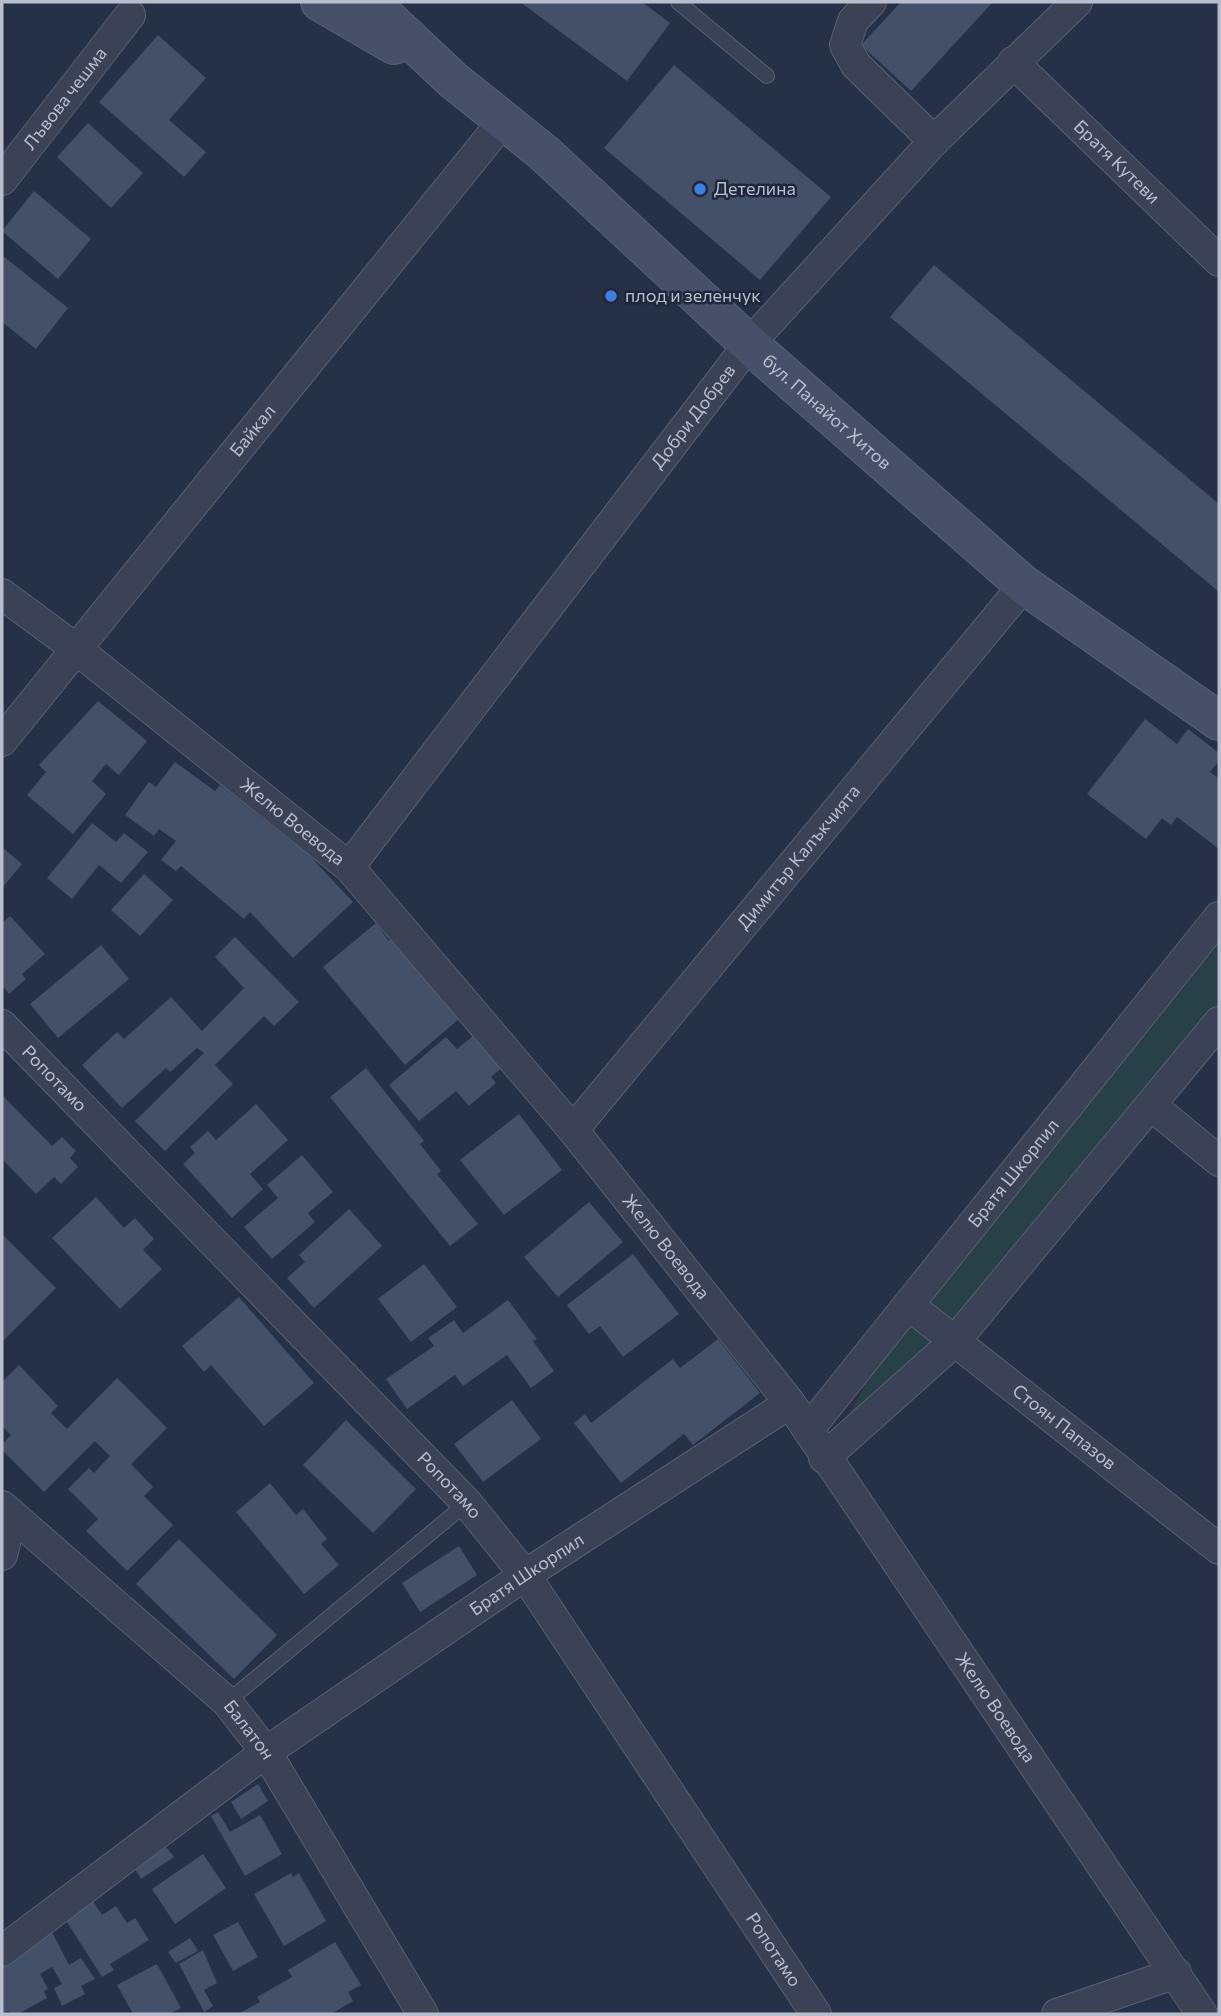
<svg xmlns="http://www.w3.org/2000/svg" width="1221" height="2016" font-family="Commissioner,sans-serif">
<style>
.green{fill:#284047}
.building{fill:#444f68}
.lines{fill:none;stroke-linecap:round;stroke-linejoin:round}
.lane-casing{stroke:#596072;stroke-width:16}
.street-casing{stroke:#596072;stroke-width:32}
.secondary-casing{stroke:#596072;stroke-width:40}
.lane{stroke:#3b4255;stroke-width:14}
.street{stroke:#3b4255;stroke-width:30}
.secondary{stroke:#485069;stroke-width:38}
.shop-dot{fill:#3f7fe0;stroke:#1f273b;stroke-width:2.5}
.labels{text-anchor:middle;stroke-width:5;stroke-linejoin:round;paint-order:stroke}
.street-label{font-size:18px;fill:#b8bece;stroke:#1f273b}
.poi-label{font-size:18px;fill:#b8bece;stroke:#1f273b;text-anchor:start}
</style>
<rect width="100%" height="100%" fill="#263046"/>
<path class="green" d="M1219,917V1022L955,1341L824,1458L910,1306Z"/>
<path class="building" d="M520,2H642L670,23L627,81Z
M901,2H993L911,91L861,45Z
M158,35L206,78L169,120L206,152L184,177L99,102Z
M674,65L831,197L760,280L604,148Z
M88,123L143,173L111,208L57,157Z
M34,191L91,239L58,279L2,231Z
M2,255L68,308L36,349L2,322Z
M934,265L1219,504V592L890,317Z
M98,701L147,741L119,775L106,764L92,781L106,794L73,834L27,795L46,772L39,765Z
M1145,719L1177,744L1188,729L1219,753V761L1210,772L1219,779V849L1177,817L1171,825L1162,818L1146,839L1087,794Z
M175,762L215,791L220,785L268,823L310,856L353,902L293,958L250,912L244,919L181,866L176,871L161,860L176,841L159,829L154,836L125,815L149,782L156,787Z
M92,823L116,842L124,833L148,852L121,883L99,865L72,899L47,878Z
M2,847L22,864L2,888Z
M144,874L173,900L140,936L111,910Z
M10,916L45,954L22,974L26,979L9,994L2,985V923Z
M376,923L389,941L399,933L466,1013L405,1065L323,967Z
M235,937L299,1002L274,1026L264,1016L215,1065L233,1084L165,1151L135,1121L204,1053L197,1048L170,1072L166,1068L122,1108L82,1065L117,1032L124,1039L171,997L202,1031L244,988L215,957Z
M101,945L129,979L58,1038L30,1004Z
M479,1031L506,1064L491,1077L496,1083L469,1106L456,1091L419,1121L389,1085L446,1037L457,1049Z
M366,1068L424,1141L420,1144L441,1171L437,1174L478,1224L450,1246L330,1097Z
M2,1095L52,1146L62,1137L76,1151L70,1158L78,1167L61,1184L54,1177L36,1194L2,1159Z
M256,1104L288,1140L250,1174L263,1189L232,1218L183,1164L195,1153L190,1147L208,1131L216,1140Z
M519,1114L562,1170L504,1215L460,1160Z
M302,1155L333,1192L308,1213L315,1222L272,1259L244,1227L278,1198L267,1185Z
M96,1197L124,1228L135,1218L154,1239L143,1250L162,1269L120,1309L52,1238Z
M589,1202L623,1242L558,1297L524,1257Z
M349,1209L382,1246L314,1308L287,1278L305,1262L299,1255Z
M2,1234L56,1288L3,1341L2,1339Z
M633,1254L679,1314L623,1357L600,1326L589,1334L567,1305Z
M424,1264L457,1307L411,1342L378,1299Z
M239,1297L314,1383L264,1426L211,1365L204,1372L182,1346Z
M508,1300L537,1339L533,1341L554,1371L531,1388L507,1355L463,1386L455,1375L407,1409L386,1379L434,1346L428,1338L454,1320L463,1333Z
M718,1339L760,1393L693,1445L684,1434L621,1483L574,1423L585,1414L591,1423L673,1359L680,1368Z
M19,1365L58,1406L51,1413L67,1429L117,1378L167,1428L131,1464L153,1487L144,1496L173,1525L127,1571L86,1531L98,1519L68,1489L89,1468L94,1473L110,1456L95,1441L44,1492L2,1450V1444L11,1435L2,1426V1382Z
M512,1400L541,1439L483,1482L454,1444Z
M346,1420L416,1489L373,1533L303,1465Z
M270,1483L296,1515L303,1509L327,1539L321,1544L339,1565L304,1594L236,1512Z
M179,1539L277,1635L234,1679L136,1584Z
M459,1546L477,1575L420,1612L402,1583Z
M258,1784L268,1801L241,1819L231,1802Z
M218,1812L230,1832L260,1815L282,1854L245,1876L211,1816Z
M166,1847L174,1857L141,1879L135,1869Z
M203,1854L226,1888L175,1924L152,1889Z
M291,1873L293,1877L299,1873L326,1921L284,1946L254,1894Z
M91,1898L102,1915L116,1906L127,1923L135,1918L149,1940L110,1964L114,1970L102,1977L63,1916Z
M238,1922L258,1957L233,1971L213,1935Z
M49,1926L69,1965L81,1958L95,1979L81,1986L85,1994L62,2006L54,1988L62,1984L52,1967L40,1974L48,1989L44,1991L47,1998L18,2014H10L8,2011L2,2014V1959L40,1941L36,1934Z
M190,1938L198,1951L176,1963L168,1952Z
M335,1942L361,1985L348,1992L353,2001L331,2014H238L260,2002L257,1997L292,1977L288,1970Z
M203,1950L217,1983L204,1990L213,2006L204,2012L179,1964Z
M157,1964L181,2008L169,2014H133L117,1985Z"/>
<g class="lines">
<g class="lane-casing">
<path id="lane" d="M678,2L767,76
M227,1702L467,1503"/>
</g>
<g class="street-casing">
<g id="street">
<path d="M871,2L853,21L845,45L856,65L934,141"/>
<path id="s1" d="M1013,62L1219,261"/>
<path id="s2" d="M2,180L130,15"/>
<path id="s3" d="M2,594L75,648L349,867L573,1130L790,1403L1202,2014"/>
<path id="s4" d="M2,741L504,120"/>
<path id="s5" d="M349,867L749,344L934,141L1077,2"/>
<path id="s6" d="M2,1025L467,1503L525,1575L816,2014"/>
<path d="M1152,1106L1219,1161"/>
<path id="s7" d="M573,1130L1024,585"/>
<path id="s8" d="M910,1306L1219,1549"/>
<path id="s9" d="M808,1430L1219,917"/>
<path d="M824,1458L955,1341L1219,1022"/>
<path id="s10" d="M2,1506L227,1702L266,1752L423,2014"/>
<path d="M2,1555L12,1516"/>
<path id="s11" d="M2,1951L266,1752L525,1575L790,1403"/>
<path d="M1057,2014L1176,1973"/>
</g>
</g>
<g class="secondary-casing">
<g id="secondary">
<path d="M320,2L394,45"/>
<path id="s12" d="M370,2L453,80L544,153L749,344L1024,585L1219,721"/>
</g>
</g>
<use href="#lane" class="lane"/>
<use href="#street" class="street"/>
<use href="#secondary" class="secondary"/>
</g>
<g class="shop-dot">
<circle cx="700" cy="189" r="7"/>
<circle cx="611" cy="296" r="7"/>
</g>
<g class="labels">
<g class="street-label">
<text dy="6" stroke="none"><textPath href="#s2" startOffset="103">Лъвова чешма</textPath></text>
<text dy="6" stroke="none"><textPath href="#s1" startOffset="144">Братя Кутеви</textPath></text>
<text dy="6" stroke="none"><textPath href="#s12" startOffset="614">бул. Панайот Хитов</textPath></text>
<text dy="6" stroke="none"><textPath href="#s5" startOffset="567">Добри Добрев</textPath></text>
<text dy="6" stroke="none"><textPath href="#s4" startOffset="399">Байкал</textPath></text>
<text dy="6" stroke="none"><textPath href="#s3" startOffset="369">Желю Воевода</textPath></text>
<text dy="6" stroke="none"><textPath href="#s7" startOffset="354">Димитър Калъкчията</textPath></text>
<text dy="6" stroke="none"><textPath href="#s6" startOffset="75">Ропотамо</textPath></text>
<text dy="6" stroke="none"><textPath href="#s9" startOffset="329">Братя Шкорпил</textPath></text>
<text dy="6" stroke="none"><textPath href="#s3" startOffset="936">Желю Воевода</textPath></text>
<text dy="6" stroke="none"><textPath href="#s8" startOffset="196">Стоян Папазов</textPath></text>
<text dy="6" stroke="none"><textPath href="#s6" startOffset="642">Ропотамо</textPath></text>
<text dy="6" stroke="none"><textPath href="#s11" startOffset="646">Братя Шкорпил</textPath></text>
<text dy="6" stroke="none"><textPath href="#s3" startOffset="1503">Желю Воевода</textPath></text>
<text dy="6" stroke="none"><textPath href="#s10" startOffset="334">Балатон</textPath></text>
<text dy="6" stroke="none"><textPath href="#s6" startOffset="1209">Ропотамо</textPath></text>
</g>
<g class="poi-label">
<text x="714" y="195">Детелина</text>
<text x="625" y="302">плод и зеленчук</text>
</g>
</g>
<rect width="1221" height="2016" fill="none" stroke="#b8bece" stroke-width="7"/>
</svg>
